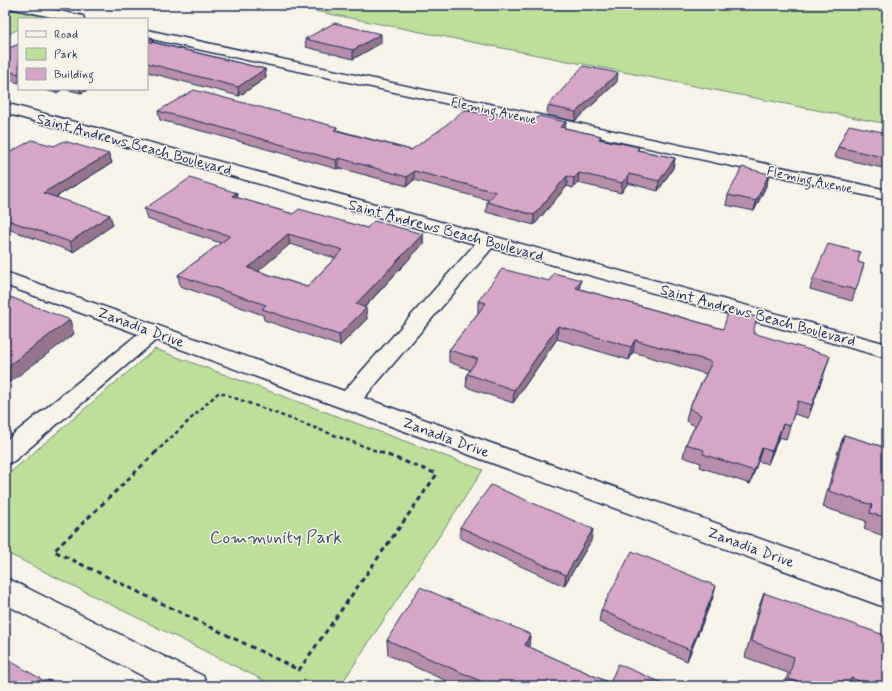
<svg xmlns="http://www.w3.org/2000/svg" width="892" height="691" font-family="Mynerve,sans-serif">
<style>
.green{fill:#bcdf99;stroke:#6c877c}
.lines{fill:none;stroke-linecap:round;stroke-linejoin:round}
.minor-casing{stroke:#1b2f5e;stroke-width:3}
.path-far1{stroke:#1b2f5e;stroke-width:2.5;stroke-dasharray:4 3;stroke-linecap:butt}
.path{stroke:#1b2f5e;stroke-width:3;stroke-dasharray:5 4;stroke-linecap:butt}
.minor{fill:#f7f3e8;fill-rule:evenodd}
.wall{fill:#b78faa;stroke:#1b2f5e;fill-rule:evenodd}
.shaded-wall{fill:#95748b;stroke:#1b2f5e}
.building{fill:#d5a6c6;stroke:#1b2f5e;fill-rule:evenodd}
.labels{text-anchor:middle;stroke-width:3;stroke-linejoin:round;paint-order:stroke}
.far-street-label{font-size:13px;fill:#1b2f5e;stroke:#f7f3e8}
.street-label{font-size:15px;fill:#1b2f5e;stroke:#f7f3e8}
.near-park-label{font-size:18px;fill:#3b526a;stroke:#f7f3e8}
</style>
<rect width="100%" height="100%" fill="#f7f3e8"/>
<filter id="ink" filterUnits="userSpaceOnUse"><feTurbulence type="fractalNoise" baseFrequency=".025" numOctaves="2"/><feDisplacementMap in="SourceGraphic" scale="8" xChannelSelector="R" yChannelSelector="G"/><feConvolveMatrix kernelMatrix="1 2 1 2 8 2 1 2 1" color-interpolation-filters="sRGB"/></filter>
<g filter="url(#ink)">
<path class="green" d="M284,5H887V124Z
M5,8L46,17L42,19H19V29L5,36Z
M155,349L483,470L340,686H275L5,552V477Z"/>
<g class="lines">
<g class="minor-casing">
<path id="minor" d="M8,5H31L83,16L84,19H61L10,8Z
M147,30L887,190V200L147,38Z
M5,103L887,344V358L492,248L364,398L887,584V608L156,340L14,461L5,464V441L138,334L5,285V272L344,391L475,244L5,113Z
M5,578L15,582L203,676L208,686H162L5,604Z"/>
</g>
<path class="path-far1" d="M155,453L219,392L382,453"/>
<path class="path" d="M156,452L54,551L299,670L437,474L380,452"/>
<use href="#minor" class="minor"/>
</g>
<path class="wall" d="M147,36L153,38V42L265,69L266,78L239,96L147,72Z
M305,39L381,43L353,59L306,47Z
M19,44V83L5,79V50Z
M617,82L575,121L547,115L548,106Z
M42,89H63L56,93Z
M65,89H90L81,93Z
M158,111L337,127V130L411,150L487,115L533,122H566L565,128L601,136L600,139L639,147L638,150L675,158L673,168L658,191L628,183L621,193L578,183L573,188L567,186L534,225L486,212L487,202L488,200L414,180L407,186L339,168L337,169L217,135L160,120Z
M887,133V169L835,157L838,147Z
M54,146L109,154L112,163L56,197L113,225L73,252L5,228V155Z
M769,174L767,184L754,211L726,205L728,195Z
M237,193L238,198L293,214L367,228L423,234V244L365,307L367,319L340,346L264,320L263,315L180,286L178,275L221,243L147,219L144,209ZM290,244L335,258L307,287L258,271Z
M887,228V240L883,239Z
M858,262L864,264L852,301L810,289L813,279Z
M580,289L723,329L753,333L826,368L808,418L794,414L786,439L779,437L768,464L758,461L750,484L700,467L701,463L683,457L686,444L695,426L686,421L689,408L706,374L633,352L629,360L557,339L513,403L466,387L467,374L470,370L449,362V350L478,313V301Z
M844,435L887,448V537L864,529L866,521L823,507L838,451Z
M460,527L591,541L564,586L460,538Z
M764,593L887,686H785L788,673L745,657L758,609Z
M713,597L687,661L599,622L601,610Z
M530,634L529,647L610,683L664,686H458L388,655L387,640Z"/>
<path class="shaded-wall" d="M381,34V43L353,59V50Z
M153,38L154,46L147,40Z
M265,69L266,78L239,96L238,87Z
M618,73L617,82L575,121L576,112Z
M54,89H63L56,93Z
M80,89H90L81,93Z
M566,122L565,131L560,127Z
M109,154L112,163L46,203L43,193Z
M339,158V168L337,169L336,160Z
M675,158L673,168L658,191L659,181Z
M414,171V180L407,186V177Z
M579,173L578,183L573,188L574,178Z
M629,174L628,183L621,193L622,183Z
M769,174L767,184L754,211L756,201Z
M567,176V186L534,225V215Z
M237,193L238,203L232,196Z
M110,215L113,225L73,252L70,242Z
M288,234L290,244L250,278L248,268Z
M423,234V244L357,315L356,304Z
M581,280L579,292L576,288Z
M366,308L367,319L340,346L339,335Z
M70,320L74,334L6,385L5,382V368Z
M558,326L557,339L513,403L514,390Z
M635,340L633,352L629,360L631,347Z
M830,356L826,368L808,418L812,405Z
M783,424L779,437L768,464L772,451Z
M762,448L758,461L750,484L754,471Z
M593,529L591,541L564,586L566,575Z
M716,586L713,597L687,661L690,650Z
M530,634L529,648L525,645Z"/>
<path class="building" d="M334,23L381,34L353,50L305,39Z
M147,36L153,38L147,40Z
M147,41L265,69L238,87L147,63Z
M19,44V74L5,71V50Z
M583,66L618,73L576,112L548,106Z
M194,90L337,127L334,130L411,150L441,129L464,110L487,115L490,112L533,122L539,116L566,122L560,127L601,136L599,139L639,147L637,150L675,158L659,181L629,174L622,183L579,173L574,178L567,176L534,215L487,202L496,192L414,171L407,177L339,158L336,160L216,126L158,111Z
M849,125L887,133V158L838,147Z
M32,140L54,146L64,141L109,154L43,193L110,215L70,242L5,219V155Z
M742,167L769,174L756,201L728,195Z
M190,178L237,193L232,196L293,214L299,209L367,228L374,221L423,234L356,304L366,308L339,335L262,309L266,305L178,275L230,236L144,209ZM288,234L343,250L307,287L248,268Z
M828,244L860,252L858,262L864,264L856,290L813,279Z
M502,269L549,281L554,273L581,280L576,288L723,329L729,310L757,317L753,333L830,356L812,405L798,401L790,426L783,424L772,451L762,448L754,471L703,454L704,450L686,444L701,415L689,408L712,362L635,340L631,347L558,326L514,390L467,374L478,359L449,350L486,303L478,301Z
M5,293L7,294L5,295L70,320L5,368Z
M844,435L887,448V518L870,513L872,505L829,491Z
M491,485L593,529L566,575L460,527Z
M632,551L716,586L690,650L601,610Z
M420,587L530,634L525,645L610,683L618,664L665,684L664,686H492L387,640Z
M764,593L887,636V686H874L851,678L850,686H807L789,679L794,657L751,641Z
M5,658L46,682L48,680L59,686H5Z"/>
</g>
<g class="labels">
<g class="far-street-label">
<text transform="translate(494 110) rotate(12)" y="5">Fleming Avenue</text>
<text transform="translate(810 179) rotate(12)" y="5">Fleming Avenue</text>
</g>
<g class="street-label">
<text transform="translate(134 144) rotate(15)" y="5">Saint Andrews Beach Boulevard</text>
<text transform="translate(446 230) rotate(15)" y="5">Saint Andrews Beach Boulevard</text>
<text transform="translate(758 315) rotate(15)" y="5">Saint Andrews Beach Boulevard</text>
<text transform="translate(141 327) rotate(20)" y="5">Zanadia Drive</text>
<text transform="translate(446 437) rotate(20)" y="5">Zanadia Drive</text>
<text transform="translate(751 547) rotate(20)" y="5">Zanadia Drive</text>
</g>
<g class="near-park-label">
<text x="276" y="543">Community Park</text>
</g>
</g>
<rect width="892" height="691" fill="none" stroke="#f7f3e8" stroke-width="20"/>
<rect x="10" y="10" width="872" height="671" fill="none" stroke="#1b2f5e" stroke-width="1.5" filter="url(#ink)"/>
<rect x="18" y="18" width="130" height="72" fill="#f7f3e8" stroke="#9fa5b1"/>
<rect x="26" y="31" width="20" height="6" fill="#f7f3e8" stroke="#9fa5b1"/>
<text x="54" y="38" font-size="12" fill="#1b2f5e">Road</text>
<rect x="26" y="48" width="20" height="12" fill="#bcdf99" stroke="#9fa5b1"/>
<text x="54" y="58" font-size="12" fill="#1b2f5e">Park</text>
<rect x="26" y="68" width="20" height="12" fill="#d5a6c6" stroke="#9fa5b1"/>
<text x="54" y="78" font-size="12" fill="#1b2f5e">Building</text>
</svg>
